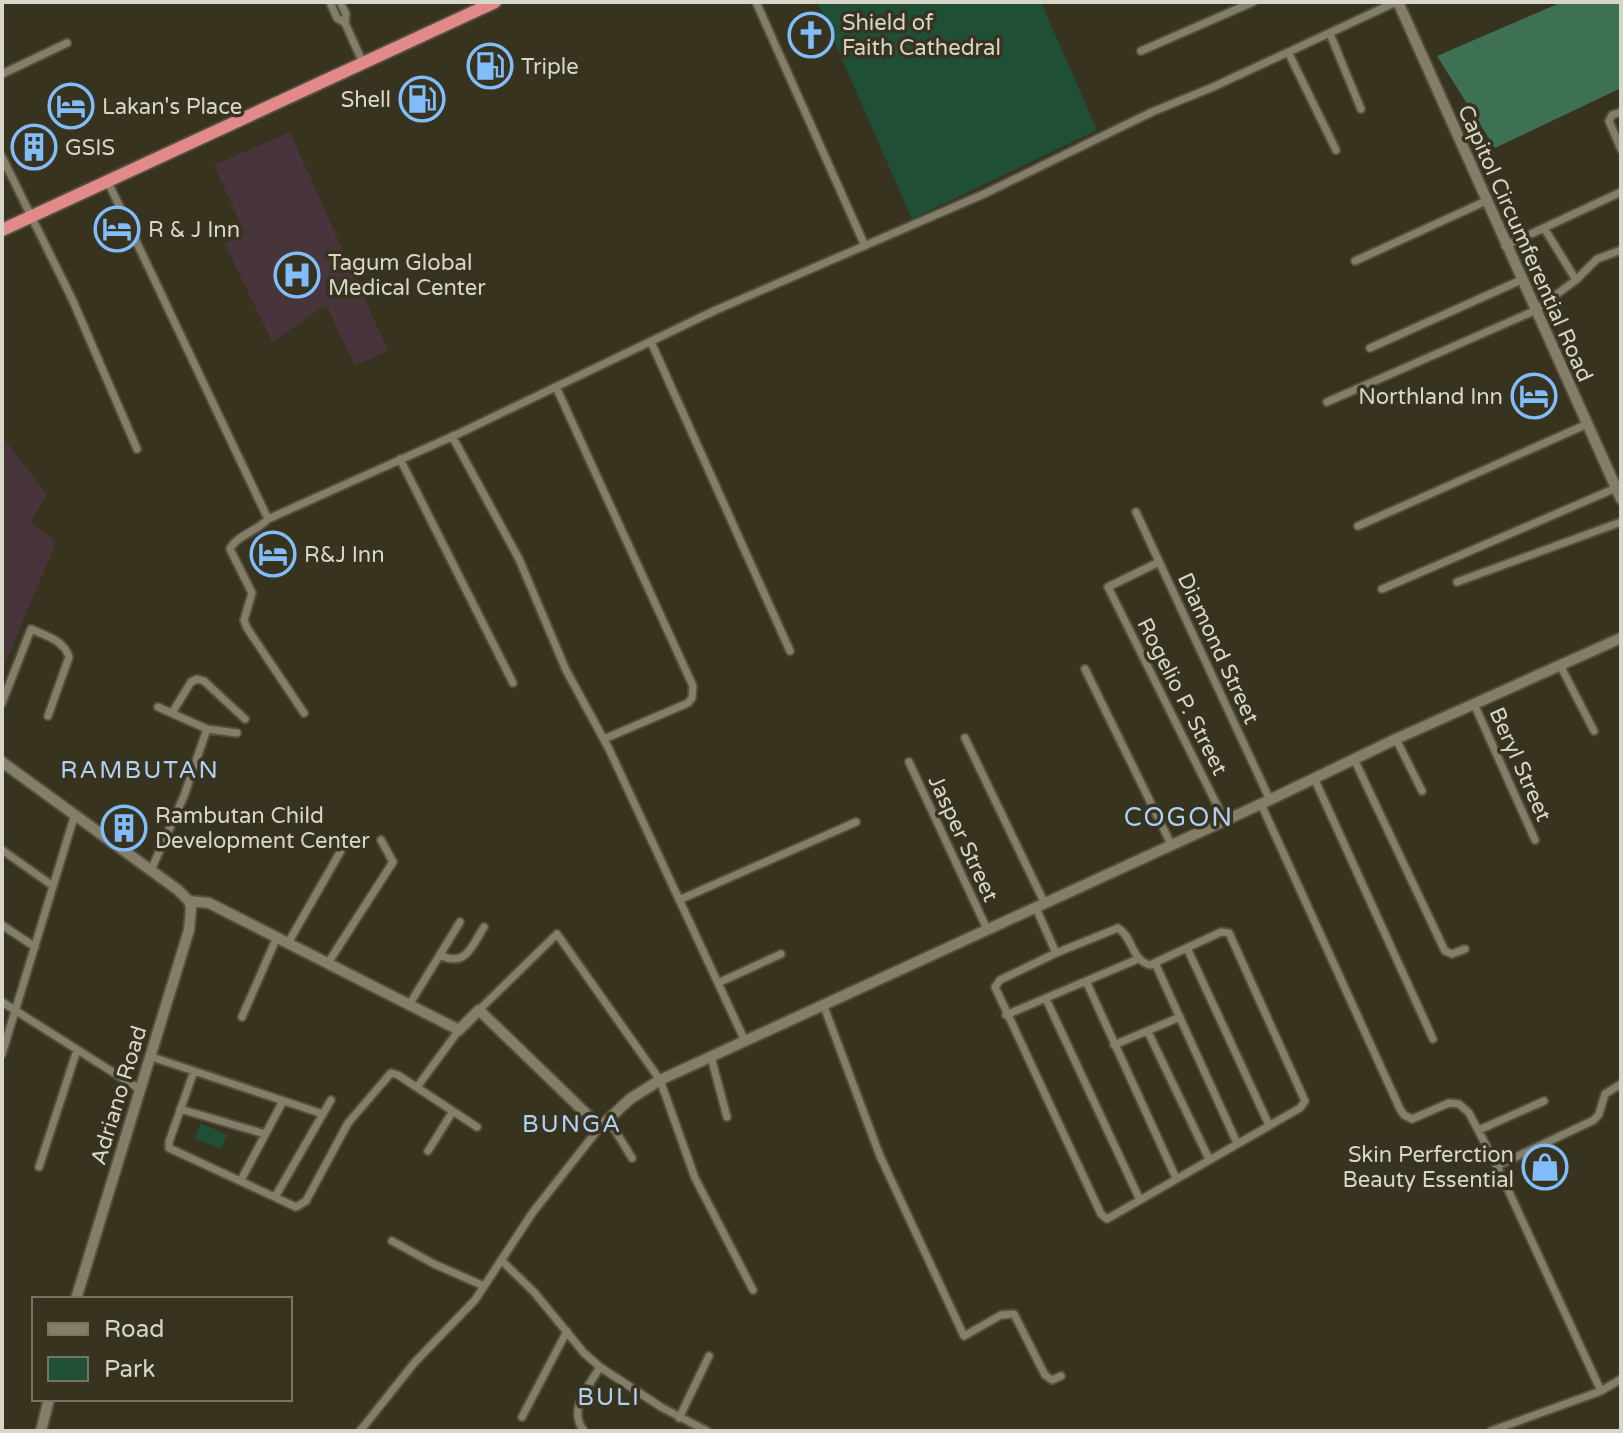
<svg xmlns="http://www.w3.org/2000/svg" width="1623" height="1433" font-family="'Varela Round',sans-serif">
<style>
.medical{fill:#48343b}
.green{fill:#1f5037}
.forest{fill:#3e7054}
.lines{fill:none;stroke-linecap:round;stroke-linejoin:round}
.street-casing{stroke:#534f3e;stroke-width:11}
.secondary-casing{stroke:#534f3e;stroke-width:14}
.highway-casing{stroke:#534f3e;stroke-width:16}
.street{stroke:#847e68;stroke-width:7}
.secondary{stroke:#847e68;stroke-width:10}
.highway{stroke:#e2898a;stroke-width:12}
.labels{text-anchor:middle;stroke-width:7;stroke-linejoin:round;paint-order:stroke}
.poi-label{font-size:22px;fill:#d8d5c9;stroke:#38331f;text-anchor:start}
.street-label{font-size:22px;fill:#d8d5c9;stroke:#38331f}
.neighbourhood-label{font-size:24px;letter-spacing:2px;fill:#b0d1f4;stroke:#38331f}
.quarter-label{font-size:26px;letter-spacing:2px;fill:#b0d1f4;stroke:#38331f}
</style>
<rect width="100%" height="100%" fill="#38331f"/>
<path class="medical" d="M290,132L388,351L355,366L326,305L272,342L225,244L245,234L214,165Z
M2,436L47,495L31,521L56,542L2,671Z"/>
<path class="green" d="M817,2H1041L1097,130L912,219Z
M201,1123L227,1135L221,1149L195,1138Z"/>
<path class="forest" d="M1562,2H1621V88L1495,148L1437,56Z"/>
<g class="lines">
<g class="street-casing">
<path id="street" d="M330,2L337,18L345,23L363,63
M340,2L346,14L345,23
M756,2L865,246
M1330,34L1361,109
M1141,51L1253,2
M1288,52L1336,150
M2,74L67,43
M1621,112L1612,115L1609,121L1621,149
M2,157L73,301L137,449
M108,182L268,519L460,433L716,310L984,194L1152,112L1213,87L1396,2
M1544,228L1576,280L1597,259L1621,250
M1505,246L1621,192
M1355,261L1486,201
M651,342L790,651
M1370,348L1521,280
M556,387L693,686L692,698L688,703L604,739
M1327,402L1534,311L1576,280
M452,436L519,559L566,670L609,749L745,1041
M400,459L513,683
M1136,512L1270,800
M268,519C257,531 236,536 230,549L252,593L244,620L247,628L304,713
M1358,526L1585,425
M1159,562L1108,587L1225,821
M1457,582L1621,522
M1382,589L1616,488
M1560,665L1594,731
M1085,669L1172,846
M2,703L31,629C46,636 64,640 69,657L48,716
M1474,704L1535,840
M158,707L207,729L237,733
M172,713L191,682L197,679L204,681L245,719
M965,738L1045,904
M1396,739L1422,791
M1354,759L1445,951L1452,954L1465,949
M909,762L987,929
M1314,778L1433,1039
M1261,804L1400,1109L1404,1115L1412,1119L1449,1103L1459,1104L1469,1113L1497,1166L1601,1391
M2,850L53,886
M151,870L184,796L207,729
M679,900L856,822
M1036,908L1056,953
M2,925L35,947
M1118,928C1133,937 1131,960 1150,965L1221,932L1229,933L1305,1101L1300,1108L1107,1219L1101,1214L995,987L1000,980L1056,953Z
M288,943L346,842
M1187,948L1269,1125
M440,955C466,968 472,946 484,927
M328,963L393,862L381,840
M1155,963L1237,1143
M1086,981L1176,1178
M718,983L781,954
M1046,999L1140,1200
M2,1002L141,1090
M823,1004L880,1156L964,1336L1001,1315L1014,1314L1045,1375L1052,1380L1061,1376
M409,1005L460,922
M479,1010L557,934L660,1080L695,1178L753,1290
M1006,1015L1138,959
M242,1017L277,937
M1148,1032L1209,1159
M1114,1045L1180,1017
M2,1054L75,814
M152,1057L323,1114
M711,1057L727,1117
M194,1071L169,1142V1148L296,1207L306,1201L348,1123L391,1073L398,1075L477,1127
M417,1087L459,1030
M180,1109L265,1134
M608,1119L632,1158
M1479,1130L1544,1101
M428,1151L453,1111
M1497,1166L1594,1120L1599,1114L1605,1094L1621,1084
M39,1167L77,1050
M241,1180L283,1101
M275,1197L331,1100
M392,1241L434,1264L484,1286
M501,1260L534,1292L584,1353L600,1367L661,1407L707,1431
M522,1417L567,1331
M679,1418L709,1356
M360,1431L415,1362L475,1300L533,1212L600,1127
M584,1431C567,1410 589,1386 600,1367
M1491,1431L1601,1391L1621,1379"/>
</g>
<g class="secondary-casing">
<path id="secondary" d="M1398,2L1621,499
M2,762L178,890L189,901L191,908L189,930L76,1299
M189,901L209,903L459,1030L479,1010L600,1127L630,1099L660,1080L1261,804L1396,739L1621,638
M41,1431L49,1399"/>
</g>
<g class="highway-casing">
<path id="highway" d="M2,230L495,2"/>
</g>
<use href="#street" class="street"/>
<use href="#secondary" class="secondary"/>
<use href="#highway" class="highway"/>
</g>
<defs>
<g id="church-ring" transform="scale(2.3)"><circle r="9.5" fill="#38331f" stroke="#81bdfa" stroke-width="1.5"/><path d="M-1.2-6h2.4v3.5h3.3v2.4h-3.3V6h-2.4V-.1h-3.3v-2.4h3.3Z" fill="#81bdfa"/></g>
<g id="fuel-ring" transform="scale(2.3)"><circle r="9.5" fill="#38331f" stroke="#81bdfa" stroke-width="1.5"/><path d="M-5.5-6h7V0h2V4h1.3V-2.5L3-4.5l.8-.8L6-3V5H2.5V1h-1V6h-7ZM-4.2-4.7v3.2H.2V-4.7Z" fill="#81bdfa"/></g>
<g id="hotel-ring" transform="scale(2.3)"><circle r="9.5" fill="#38331f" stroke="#81bdfa" stroke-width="1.5"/><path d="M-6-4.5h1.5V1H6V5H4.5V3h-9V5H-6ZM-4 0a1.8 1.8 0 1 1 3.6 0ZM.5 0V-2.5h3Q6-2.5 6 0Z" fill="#81bdfa"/></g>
<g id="building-ring" transform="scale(2.3)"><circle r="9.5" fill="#38331f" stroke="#81bdfa" stroke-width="1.5"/><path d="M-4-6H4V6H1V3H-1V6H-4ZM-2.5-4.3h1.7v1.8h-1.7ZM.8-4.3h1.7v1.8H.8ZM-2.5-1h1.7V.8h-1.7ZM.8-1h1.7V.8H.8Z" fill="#81bdfa"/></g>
<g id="hospital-ring" transform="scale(2.3)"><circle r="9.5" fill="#38331f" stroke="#81bdfa" stroke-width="1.5"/><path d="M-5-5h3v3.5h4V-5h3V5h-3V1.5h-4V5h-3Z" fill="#81bdfa"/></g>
<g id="shop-ring" transform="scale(2.3)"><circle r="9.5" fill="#38331f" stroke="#81bdfa" stroke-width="1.5"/><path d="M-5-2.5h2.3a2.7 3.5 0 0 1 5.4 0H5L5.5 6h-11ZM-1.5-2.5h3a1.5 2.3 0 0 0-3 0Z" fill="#81bdfa"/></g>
</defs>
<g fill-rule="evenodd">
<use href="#church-ring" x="811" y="35"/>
<use href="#fuel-ring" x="490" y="66"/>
<use href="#fuel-ring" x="422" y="99"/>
<use href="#hotel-ring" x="71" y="106"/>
<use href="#building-ring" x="34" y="147"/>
<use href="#hotel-ring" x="117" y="229"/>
<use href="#hospital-ring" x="297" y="275"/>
<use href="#hotel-ring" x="1534" y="396"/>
<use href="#hotel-ring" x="273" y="554"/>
<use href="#building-ring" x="124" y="828"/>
<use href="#shop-ring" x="1545" y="1167"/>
</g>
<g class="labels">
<g class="poi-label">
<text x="842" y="30">Shield of<tspan x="842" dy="25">Faith Cathedral</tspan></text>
<text x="521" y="74">Triple</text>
<text x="391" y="107" text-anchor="end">Shell</text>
<text x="102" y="114">Lakan's Place</text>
<text x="65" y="155">GSIS</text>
<text x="148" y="237">R &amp; J Inn</text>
<text x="328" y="270">Tagum Global<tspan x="328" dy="25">Medical Center</tspan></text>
<text x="1503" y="404" text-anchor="end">Northland Inn</text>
<text x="304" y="562">R&amp;J Inn</text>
<text x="155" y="823">Rambutan Child<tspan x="155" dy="25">Development Center</tspan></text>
<text x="1514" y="1162" text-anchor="end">Skin Perferction<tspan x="1514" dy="25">Beauty Essential</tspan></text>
</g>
<g class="street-label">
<text transform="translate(1526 243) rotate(66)" y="8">Capitol Circumferential Road</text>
<text transform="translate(1219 648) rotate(65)" y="8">Diamond Street</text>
<text transform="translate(1183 696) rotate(63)" y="8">Rogelio P. Street</text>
<text transform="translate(1521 764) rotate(66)" y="8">Beryl Street</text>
<text transform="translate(964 838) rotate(65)" y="8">Jasper Street</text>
<text transform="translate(118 1095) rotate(-73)" y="8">Adriano Road</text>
</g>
<g class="neighbourhood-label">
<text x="140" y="778">RAMBUTAN</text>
<text x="572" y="1132">BUNGA</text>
<text x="609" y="1405">BULI</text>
</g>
<g class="quarter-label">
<text x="1179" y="826">COGON</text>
</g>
</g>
<rect width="1623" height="1433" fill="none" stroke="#d8d5c9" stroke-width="8"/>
<rect x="32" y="1297" width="260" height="104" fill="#38331f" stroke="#787463" stroke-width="2"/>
<rect x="48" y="1323" width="40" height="12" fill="#847e68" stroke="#787463" stroke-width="2"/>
<text x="104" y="1337" font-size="24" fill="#d8d5c9">Road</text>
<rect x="48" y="1357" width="40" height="24" fill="#1f5037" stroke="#787463" stroke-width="2"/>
<text x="104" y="1377" font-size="24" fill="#d8d5c9">Park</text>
</svg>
